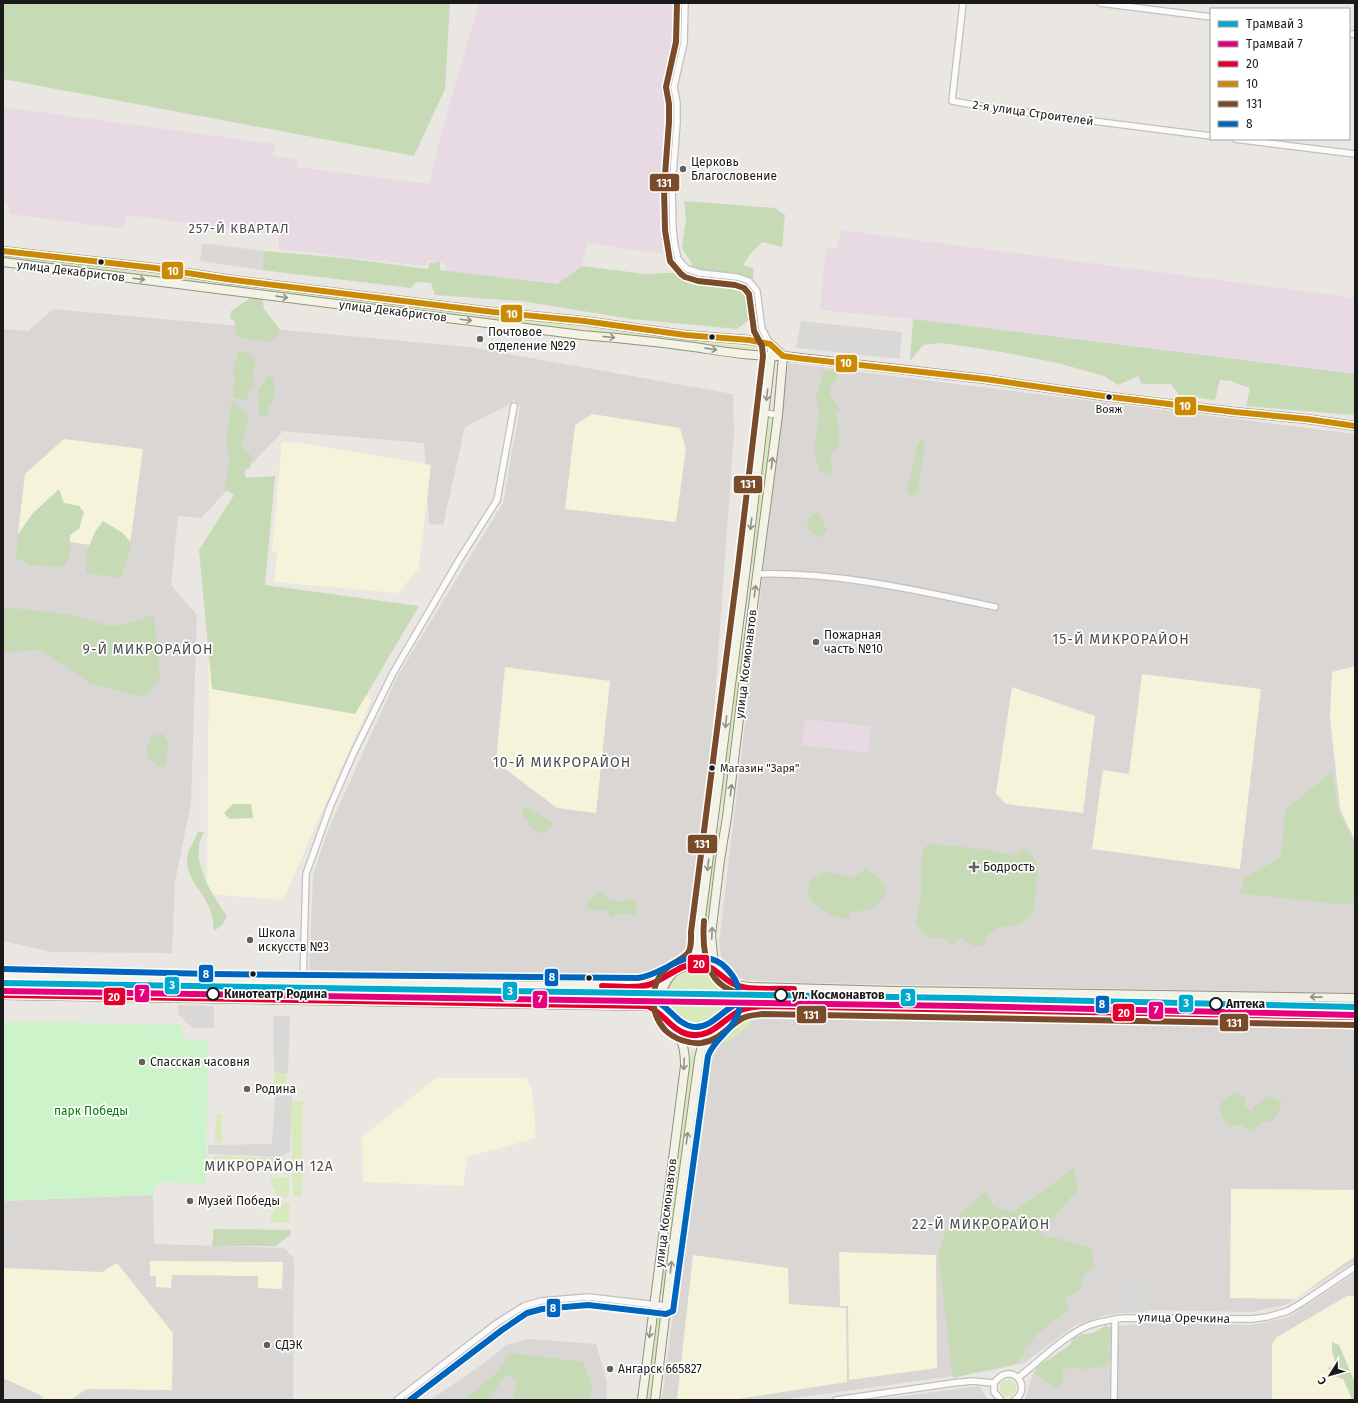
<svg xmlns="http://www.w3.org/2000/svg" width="1358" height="1403" font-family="'Fira Sans',sans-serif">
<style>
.residential{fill:#d9d6d4}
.industrial{fill:#e8dae3}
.education{fill:#f6f3db}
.grass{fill:#d8e9be}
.forest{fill:#c5dab5}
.park{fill:#cdf3ca}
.parking{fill:#dad8d6}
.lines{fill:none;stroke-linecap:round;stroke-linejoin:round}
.street-casing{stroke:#c2c0be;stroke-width:8}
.secondary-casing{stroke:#93927a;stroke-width:10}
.street{stroke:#fcfbfb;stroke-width:5.5}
.secondary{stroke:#f2f2e7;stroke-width:8}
.bus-1-casing{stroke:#fff;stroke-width:9}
.bus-2-casing{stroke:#fff;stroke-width:9}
.bus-3-casing{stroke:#fff;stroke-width:9}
.bus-4-casing{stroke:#fff;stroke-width:9}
.bus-1{stroke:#e4002b;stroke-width:6}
.bus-2{stroke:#cb8a05;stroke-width:6}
.bus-3{stroke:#7a4b2a;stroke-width:6}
.bus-4{stroke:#0065bd;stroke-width:6}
.tram-1-casing{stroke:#fff;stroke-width:9}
.tram-2-casing{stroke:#fff;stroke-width:9}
.tram-1{stroke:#00a9ce;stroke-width:6}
.tram-2{stroke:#e5007d;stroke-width:6}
.oneway{stroke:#91918b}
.poi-dot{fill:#636160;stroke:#fff;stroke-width:1.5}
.bus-dot{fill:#1a1a1a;stroke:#fff;stroke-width:1.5}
.stop-dot{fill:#fff;stroke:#1a1a1a;stroke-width:2}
.labels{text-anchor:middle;stroke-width:3.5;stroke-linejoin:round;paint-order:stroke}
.bus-label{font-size:11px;fill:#1a1a1a;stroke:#fff}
.street-label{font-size:12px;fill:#1a1a1a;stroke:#fff}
.poi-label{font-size:12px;fill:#1a1a1a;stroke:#fff;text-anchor:start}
.stop-label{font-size:12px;font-weight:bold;fill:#1a1a1a;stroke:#fff;text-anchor:start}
.park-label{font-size:12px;fill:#047d07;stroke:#fff}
.neighbourhood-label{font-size:13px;letter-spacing:1px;fill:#4d4d4d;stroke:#fff}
.quarter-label{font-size:14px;letter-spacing:1px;fill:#4d4d4d;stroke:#fff}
.line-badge{stroke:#fff;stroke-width:1.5}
.badge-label{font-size:11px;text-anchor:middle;font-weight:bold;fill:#fff}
</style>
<rect width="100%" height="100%" fill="#eae6e2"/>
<path class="residential" d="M53,309L469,347L733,394L734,433L700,906L693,946L682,960L641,980L309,976L313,875L329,828L398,675L503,503L520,407L514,400L508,405L465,427L443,525L429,524L424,443L283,431L201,518L178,516L171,585L197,615L191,803L175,882L172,953L52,952L3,941V343L4,329L28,331Z
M788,363L1355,434V993L811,983L745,980L730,973L723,965L719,943Z
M747,1015L1355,1025V1261L1285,1305L1251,1312L1151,1310L1105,1315L1074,1326L1024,1363L989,1371L780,1400H662L706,1056L720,1034Z
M153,1195L154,1244L284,1248L294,1258L293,1400H3V1201Z
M1355,1273V1400H1025L1033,1373L1080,1337L1108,1327L1151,1323L1252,1325L1289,1317Z
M529,1339L596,1344L607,1382L606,1400H430L483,1364L506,1345Z
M979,1386L988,1400H876Z"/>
<path class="industrial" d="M479,3H679L674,70L672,80L674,99L662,254L587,243L582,266L557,284L448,271L444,263L440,262L428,261L425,266L279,249V235L127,215L123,229L10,214L8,203H3V107L267,143L275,144L273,156L298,159L297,167L429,184L441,134Z
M841,230L1355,298V375L1222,359L913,319L820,310L826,248L837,249Z
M805,719L871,726L868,753L802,745Z"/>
<path class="education" d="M592,414L680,428L686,449L676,522L565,509L575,425Z
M64,439L143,449L129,551L18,534L25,474Z
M282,442L300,443L431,465L419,568L398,593L274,582L277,553L272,552Z
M209,650L351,677L371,701L283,900L207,894Z
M1355,666V841L1340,809L1330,717L1332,672Z
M505,667L610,681L596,813L557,808L496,762Z
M1142,674L1261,689L1240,869L1092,849L1103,770L1129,774Z
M1012,687L1095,716L1083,813L1006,804L996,794Z
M436,1078H526L532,1088L536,1138L467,1157L463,1186L363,1182L362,1137Z
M1231,1189L1355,1190V1256L1295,1299L1230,1298Z
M839,1252L936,1255L937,1368L849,1380L848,1306H840Z
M693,1255L788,1268L789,1304L846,1308L847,1382L732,1400H677Z
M150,1261L283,1262L282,1289L258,1288V1276L172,1275L171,1288L156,1287V1276H150Z
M117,1263L173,1333L172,1390L86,1389L71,1400H44L40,1395L3,1378V1268L102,1272Z
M1347,1296H1355V1400H1272V1344L1277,1337Z"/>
<path class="grass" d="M3,255L255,286L254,289L3,258Z
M269,288L576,326L575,329L268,291Z
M589,328L754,348V352L588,331Z
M769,417L775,418L755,565H751Z
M742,635L746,636L723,806L719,805Z
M720,826L707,939L703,938L716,827Z
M694,969C710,969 722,978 727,994L665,993C670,979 679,971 694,969Z
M796,992L1014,997L1013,1007L795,1003Z
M1036,997L1339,1003L1338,1013L1035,1008Z
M665,998L727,999C724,1042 669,1043 665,998Z
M751,1014L752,1020L750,1024L732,1040L728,1042H720L718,1040C729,1030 738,1019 751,1014Z
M691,1050L695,1051L663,1295L660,1294Z
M274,1073H287L286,1091H282L281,1095H273Z
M291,1101H303L302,1196H293Z
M216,1114H222V1143H215Z
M214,1156L283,1158L289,1167V1172L214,1170Z
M289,1177V1197H277L274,1188L270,1184V1178Z
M277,1203H290L289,1223H270V1216L274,1213Z
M658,1314L661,1315L650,1400H647Z
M1000 1388a8 8 0 1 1 16 0a8 8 0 1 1-16 0Z"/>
<path class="forest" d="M3,3H450L445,89L414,156L3,79Z
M684,201L775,208L785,215L782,247L763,242L751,253L743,265L754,269L751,295L754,316L737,329L632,319L521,301L435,295L431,283L416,282L411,288L262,270L264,251L343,258L428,269L429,263L440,262V270L557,284L582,266L645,274L687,272L692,264L682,248L686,218Z
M252,297L262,298L264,309L280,330L272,342L253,340L236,336L235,322L230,318L231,311Z
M913,319L1355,374V415L1246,406L1250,388L1231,381L1220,380L1215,400L1179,395L1171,384H1142L1138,376L1118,385L1104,376L1058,363L1002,352L942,343L923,345L910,361Z
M239,350L251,355L256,362L252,376L255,384L248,392L249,401L234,397L233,386L236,382L233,368Z
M824,370L838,371L835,381L830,385V395L840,409L836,413C838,427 845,449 829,455L832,470L831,476L820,472C817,463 814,454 815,444C815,430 823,411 816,398Z
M267,377L275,378L273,403L269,406L266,418L259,415L258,392Z
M232,400L249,417L241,445L252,457L249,469L243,467L246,478L275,476L265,585L419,606L355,714L212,689L199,550L234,495L225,489L230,459L226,441Z
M925,439L918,492L912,496L906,492L911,476L918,443Z
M59,489L64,503L79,506L84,512L79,529L70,535V556L64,567L31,565L16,558L18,534L33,513Z
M818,513L827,530L822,538L808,529L807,519L813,514Z
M103,521L123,533L132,544L121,578L86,573L87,551L95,532Z
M3,607L72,615L113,627L154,615L160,680L143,697L90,683L39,650L3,652Z
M163,734L168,743L165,766H157L156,762L149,759L146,751L152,736Z
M1332,772L1338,810L1355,844V901L1345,905L1240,893L1245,877L1281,858L1285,810Z
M233,804H251L253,818L229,819L224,813Z
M523,806L554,823L544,834L533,829L523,817Z
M198,832H204C202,836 199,842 199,847C196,870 214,898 227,916L223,924L214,931C213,925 213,918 211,912C206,894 185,879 187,858C188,850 195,840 198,832Z
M932,844L990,850L1015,856L1021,849L1029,850L1036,862L1037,873L1034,910L1023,922L1015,925L999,927L986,937L984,945C974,949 969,944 962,938L950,945L945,938L938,937L929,939L916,923C917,913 920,902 921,892C922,877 919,861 925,847Z
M866,869L878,878L887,889C879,910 870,909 850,913V919L832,916L814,905L807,893L812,878L827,871L851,878Z
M598,892L606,894L608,899L617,902L636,899V915L618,913L612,917L606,910H588L587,900L593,898Z
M1236,1092L1246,1097L1244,1107L1251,1111L1258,1103L1269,1096L1282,1102L1278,1113L1273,1121L1262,1122L1251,1132L1241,1125H1229L1223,1118L1219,1106L1226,1098Z
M1074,1168L1078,1189L1040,1234L1092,1248L1093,1267L1084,1275L1081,1289L1064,1299L1069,1310L1036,1334L1017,1363L953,1378L938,1253L950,1222L985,1192L993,1206L1013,1213Z
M214,1229L291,1230L290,1236L288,1237L275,1246H212Z
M1106,1325L1113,1331L1107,1350L1112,1357L1107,1365C1097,1369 1078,1370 1068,1367L1062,1373L1063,1380L1056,1389L1034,1372L1038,1366L1069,1346L1073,1339L1082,1334L1094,1333Z
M1332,1342L1339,1345L1355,1383V1398L1352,1400C1350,1393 1346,1386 1343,1379L1337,1377L1328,1368L1336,1365L1332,1351Z
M510,1353L583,1362L592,1386L590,1400H514L517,1379L505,1375L488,1400H463L499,1371Z"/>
<path class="park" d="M3,1021L180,1025L185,1041L208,1040L206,1184L158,1182L153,1195L3,1201Z"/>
<path class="parking" d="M202,243L264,251L262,270L200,261Z
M801,321L902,332L900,359L796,348Z
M178,1005L214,1006V1028H192L178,1014Z
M273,1016H290L288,1073H274Z
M1341,1038V1088H1335V1039Z
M1346,1038H1353V1063H1346Z
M716,1084H729L727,1149H714Z
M275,1095L292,1096L290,1151L281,1157L208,1154V1145L272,1144Z
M3,1234L68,1235V1241L3,1240Z
M1122,1281H1148L1150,1305L1144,1312L1126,1313L1121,1306Z"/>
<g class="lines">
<g class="street-casing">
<path id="street" d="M685,3L684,43L674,87L677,103V122L672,188L673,229L675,246L678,259L687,269L700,273L737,277L749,281L757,291L762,329L770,344L771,356
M963,3L952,101L991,108L1211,136
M1100,3L1211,17
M1349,34H1355
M1235,139L1355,154
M765,413L778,415
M757,574C838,572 917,590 995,607
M303,982L306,874L330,807L354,752L393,673L459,560L497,500L514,406
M1018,1378C1038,1362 1066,1334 1090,1325C1102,1321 1114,1319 1126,1318L1251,1319L1267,1317L1288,1311L1303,1302L1355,1267
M397,1400L497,1323L524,1306L541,1301L588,1297L666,1306
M836,1400L953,1383L972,1381L994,1383
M1001,1400L994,1392V1383C1011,1360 1033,1386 1015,1400
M1114,1400L1115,1319"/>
</g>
<g class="secondary-casing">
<path id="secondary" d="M3,251L155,268L226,279L493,312L584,321L685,335L749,340L770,344L783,356
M3,262L582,335C617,338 651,341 686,346C717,350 750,357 783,356L985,379L1103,396L1235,412L1307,419L1355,426
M685,965C698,957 699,947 699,933L746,568L771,356
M717,971L713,956L711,935L720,860L727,817L750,629L778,415L783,356
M3,977L212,982L436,984L551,986H639C645,985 651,985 657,982C670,975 683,963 699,964C714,965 717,972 727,980C734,986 742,986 751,987L896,991L1355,998
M3,995L647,1006C665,1011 669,1029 687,1034C712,1041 720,1021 739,1011C746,1007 755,1007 763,1006L1355,1017
M665,1016C659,1002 660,988 671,975
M726,1020C733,1006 733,994 726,980
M642,1400L685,1066C685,1050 683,1042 675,1028
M655,1400L673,1250L699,1059L701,1050L716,1031"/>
</g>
<use href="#street" class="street"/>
<use href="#secondary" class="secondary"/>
<g class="bus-1-casing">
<path id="bus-1" d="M602,986C617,986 633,989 648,985C666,980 679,963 699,964C715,965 722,980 736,985C753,991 775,988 794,989
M3,995L647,1006C663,1012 671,1030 687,1034C710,1040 721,1021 739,1011C746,1007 755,1007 763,1006L1355,1017"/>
</g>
<g class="bus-2-casing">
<path id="bus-2" d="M3,251L155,268L226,279L493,312L584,321L685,335L749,340L770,344L783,356L797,358L985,379L1103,396L1235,412L1307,419L1355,426"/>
</g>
<g class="bus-3-casing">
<path id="bus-3" d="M677,3L676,42L666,87L669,104V122L664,188L665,230L670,261L681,274L685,277L698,281L735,285L744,288L749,294L754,331L762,346L763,356L738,567L691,932C691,939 692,947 688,953C683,959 674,962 668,967C649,983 649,1012 665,1030C674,1039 689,1044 701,1043C719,1041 728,1026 743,1018C749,1015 756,1015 763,1014L1355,1025
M704,921C702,947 704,980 732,991C750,999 774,996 794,997"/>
</g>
<g class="bus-4-casing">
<path id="bus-4" d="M3,969L212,974L638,978C666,974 681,950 711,959C720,961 727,968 732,975C740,986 742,1001 738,1014C732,1031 714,1039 708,1056L673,1311L666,1314L588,1305L542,1309L527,1313L502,1330L410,1400
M602,997C618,997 638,993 654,1000C669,1006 677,1025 694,1027C711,1028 722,1011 736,1004C744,999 754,999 763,998L1355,1009"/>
</g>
<use href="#bus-1" class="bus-1"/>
<use href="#bus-2" class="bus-2"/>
<use href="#bus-3" class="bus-3"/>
<use href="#bus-4" class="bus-4"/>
<g class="tram-1-casing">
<path id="tram-1" d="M3,983L960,998L1355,1007"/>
</g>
<g class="tram-2-casing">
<path id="tram-2" d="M3,991L960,1006L1355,1015"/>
</g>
<use href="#tram-1" class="tram-1"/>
<use href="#tram-2" class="tram-2"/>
</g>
<defs><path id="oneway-shaft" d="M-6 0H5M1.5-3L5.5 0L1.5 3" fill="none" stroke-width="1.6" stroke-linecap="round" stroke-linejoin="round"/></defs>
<g class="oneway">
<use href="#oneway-shaft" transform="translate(139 279) rotate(7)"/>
<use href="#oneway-shaft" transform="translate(282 297) rotate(8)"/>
<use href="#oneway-shaft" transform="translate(466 320) rotate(7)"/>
<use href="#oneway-shaft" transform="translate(609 337) rotate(5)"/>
<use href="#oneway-shaft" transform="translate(711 349) rotate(8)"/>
<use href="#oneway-shaft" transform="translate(767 395) rotate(97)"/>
<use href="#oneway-shaft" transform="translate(772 463) rotate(-83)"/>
<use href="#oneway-shaft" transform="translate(751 524) rotate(97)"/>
<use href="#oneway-shaft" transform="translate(755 591) rotate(-82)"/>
<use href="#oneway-shaft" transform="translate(726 722) rotate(96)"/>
<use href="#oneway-shaft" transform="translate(731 790) rotate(-83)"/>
<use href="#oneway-shaft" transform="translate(708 865) rotate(97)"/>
<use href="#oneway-shaft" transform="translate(712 933) rotate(-88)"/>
<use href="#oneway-shaft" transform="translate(1316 997) rotate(-179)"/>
<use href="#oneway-shaft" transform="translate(684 1064) rotate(93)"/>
<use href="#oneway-shaft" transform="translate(687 1138) rotate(-82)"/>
<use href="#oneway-shaft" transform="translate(671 1267) rotate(-83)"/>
<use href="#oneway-shaft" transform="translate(650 1332) rotate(98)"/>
</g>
<g class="poi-dot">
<circle cx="683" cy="169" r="4"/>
<circle cx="480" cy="339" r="4"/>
<circle cx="816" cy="642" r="4"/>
<path d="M972 861h4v4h4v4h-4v4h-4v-4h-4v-4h4z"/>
<circle cx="250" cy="940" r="4"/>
<circle cx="142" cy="1062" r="4"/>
<circle cx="247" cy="1089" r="4"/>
<circle cx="190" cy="1201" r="4"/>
<circle cx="267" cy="1345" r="4"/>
<circle cx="610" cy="1369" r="4"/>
</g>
<g class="bus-dot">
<circle cx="101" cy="262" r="3.5"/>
<circle cx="712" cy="337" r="3.5"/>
<circle cx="1109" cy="397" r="3.5"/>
<circle cx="712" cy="768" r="3.5"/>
<circle cx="253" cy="974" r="3.5"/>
<circle cx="589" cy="978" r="3.5"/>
</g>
<g class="stop-dot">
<circle cx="213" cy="994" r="6"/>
<circle cx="781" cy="995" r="6"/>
<circle cx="1216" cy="1004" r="6"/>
</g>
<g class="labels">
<g class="bus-label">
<text x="1109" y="413">Вояж</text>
<text x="720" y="772" text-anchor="start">Магазин "Заря"</text>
</g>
<g class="street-label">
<text transform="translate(1033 113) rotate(8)" y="4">2-я улица Строителей</text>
<text transform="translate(71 271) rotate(7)" y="4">улица Декабристов</text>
<text transform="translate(393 311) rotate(7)" y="4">улица Декабристов</text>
<text transform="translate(746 664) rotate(-83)" y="4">улица Космонавтов</text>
<text transform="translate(666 1213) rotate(-83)" y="4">улица Космонавтов</text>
<text transform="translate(1184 1318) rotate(1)" y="4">улица Оречкина</text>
</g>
<g class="poi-label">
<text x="691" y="166">Церковь<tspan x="691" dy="14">Благословение</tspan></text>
<text x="488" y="336">Почтовое<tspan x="488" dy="14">отделение №29</tspan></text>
<text x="824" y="639">Пожарная<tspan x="824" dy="14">часть №10</tspan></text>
<text x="983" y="871">Бодрость</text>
<text x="258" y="937">Школа<tspan x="258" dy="14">искусств №3</tspan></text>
<text x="150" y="1066">Спасская часовня</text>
<text x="255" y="1093">Родина</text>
<text x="198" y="1205">Музей Победы</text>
<text x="275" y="1349">СДЭК</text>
<text x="618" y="1373">Ангарск 665827</text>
</g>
<g class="stop-label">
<text x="224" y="998">Кинотеатр Родина</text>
<text x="792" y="999">ул. Космонавтов</text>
<text x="1226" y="1008">Аптека</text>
</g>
<g class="park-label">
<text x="91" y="1115">парк Победы</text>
</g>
<g class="neighbourhood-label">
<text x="239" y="233">257-Й КВАРТАЛ</text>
</g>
<g class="quarter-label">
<text x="1121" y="644">15-Й МИКРОРАЙОН</text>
<text x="148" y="654">9-Й МИКРОРАЙОН</text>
<text x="562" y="767">10-Й МИКРОРАЙОН</text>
<text x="269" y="1171">МИКРОРАЙОН 12А</text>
<text x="981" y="1229">22-Й МИКРОРАЙОН</text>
</g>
</g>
<g class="line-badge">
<rect x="649" y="173" width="31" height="19" rx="4" fill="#7a4b2a"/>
<rect x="161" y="261" width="23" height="19" rx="4" fill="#cb8a05"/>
<rect x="500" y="304" width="23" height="19" rx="4" fill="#cb8a05"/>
<rect x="835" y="354" width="23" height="19" rx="4" fill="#cb8a05"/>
<rect x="1174" y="396" width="23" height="20" rx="4" fill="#cb8a05"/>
<rect x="733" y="475" width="30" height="19" rx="4" fill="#7a4b2a"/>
<rect x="687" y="834" width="31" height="20" rx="4" fill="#7a4b2a"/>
<rect x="687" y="954" width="23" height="20" rx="4" fill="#e4002b"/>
<rect x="198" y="964" width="16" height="19" rx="4" fill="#0065bd"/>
<rect x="544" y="968" width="15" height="19" rx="4" fill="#0065bd"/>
<rect x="164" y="976" width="16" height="19" rx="4" fill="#00a9ce"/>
<rect x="502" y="981" width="16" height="20" rx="4" fill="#00a9ce"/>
<rect x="134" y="984" width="16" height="19" rx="4" fill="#e5007d"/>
<rect x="103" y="987" width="23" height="19" rx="4" fill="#e4002b"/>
<rect x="900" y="988" width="16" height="19" rx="4" fill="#00a9ce"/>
<rect x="532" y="990" width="16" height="19" rx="4" fill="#e5007d"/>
<rect x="1178" y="994" width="16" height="19" rx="4" fill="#00a9ce"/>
<rect x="1095" y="995" width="15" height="19" rx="4" fill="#0065bd"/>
<rect x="1148" y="1001" width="16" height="19" rx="4" fill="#e5007d"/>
<rect x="1112" y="1003" width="23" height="19" rx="4" fill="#e4002b"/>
<rect x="796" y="1005" width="31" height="19" rx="4" fill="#7a4b2a"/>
<rect x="1219" y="1013" width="30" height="19" rx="4" fill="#7a4b2a"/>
<rect x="546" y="1298" width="15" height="20" rx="4" fill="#0065bd"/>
</g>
<g class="badge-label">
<text x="664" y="187">131</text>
<text x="173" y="275">10</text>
<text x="512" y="318">10</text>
<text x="846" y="367">10</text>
<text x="1185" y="410">10</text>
<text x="748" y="488">131</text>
<text x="702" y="848">131</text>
<text x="699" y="968">20</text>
<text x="206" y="978">8</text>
<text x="552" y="981">8</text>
<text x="172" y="989">3</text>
<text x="510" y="995">3</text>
<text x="142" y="997">7</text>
<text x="114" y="1001">20</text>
<text x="908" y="1001">3</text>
<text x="540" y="1003">7</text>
<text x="1186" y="1007">3</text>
<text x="1102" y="1008">8</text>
<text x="1156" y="1014">7</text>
<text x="1124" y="1017">20</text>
<text x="811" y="1019">131</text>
<text x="1234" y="1027">131</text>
<text x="553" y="1312">8</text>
</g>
<rect width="1358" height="1403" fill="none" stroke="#1a1a1a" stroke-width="8"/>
<rect x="1210" y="8" width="140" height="132" fill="#ffffff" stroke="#a3a3a3"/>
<rect x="1218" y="21" width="20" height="6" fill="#00a9ce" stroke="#a3a3a3"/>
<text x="1246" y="28" font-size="12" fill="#1a1a1a">Трамвай 3</text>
<rect x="1218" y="41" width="20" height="6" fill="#e5007d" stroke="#a3a3a3"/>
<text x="1246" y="48" font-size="12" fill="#1a1a1a">Трамвай 7</text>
<rect x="1218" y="61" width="20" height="6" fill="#e4002b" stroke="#a3a3a3"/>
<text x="1246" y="68" font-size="12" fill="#1a1a1a">20</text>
<rect x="1218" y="81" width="20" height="6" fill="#cb8a05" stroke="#a3a3a3"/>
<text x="1246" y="88" font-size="12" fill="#1a1a1a">10</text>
<rect x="1218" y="101" width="20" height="6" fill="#7a4b2a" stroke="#a3a3a3"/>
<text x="1246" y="108" font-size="12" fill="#1a1a1a">131</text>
<rect x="1218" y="121" width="20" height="6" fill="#0065bd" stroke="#a3a3a3"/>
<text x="1246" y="128" font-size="12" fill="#1a1a1a">8</text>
<g transform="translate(1330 1375) rotate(233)" stroke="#ffffff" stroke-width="3" paint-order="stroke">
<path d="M0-3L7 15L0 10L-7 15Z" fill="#1a1a1a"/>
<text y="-6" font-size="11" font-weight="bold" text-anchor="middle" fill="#1a1a1a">С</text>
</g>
</svg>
